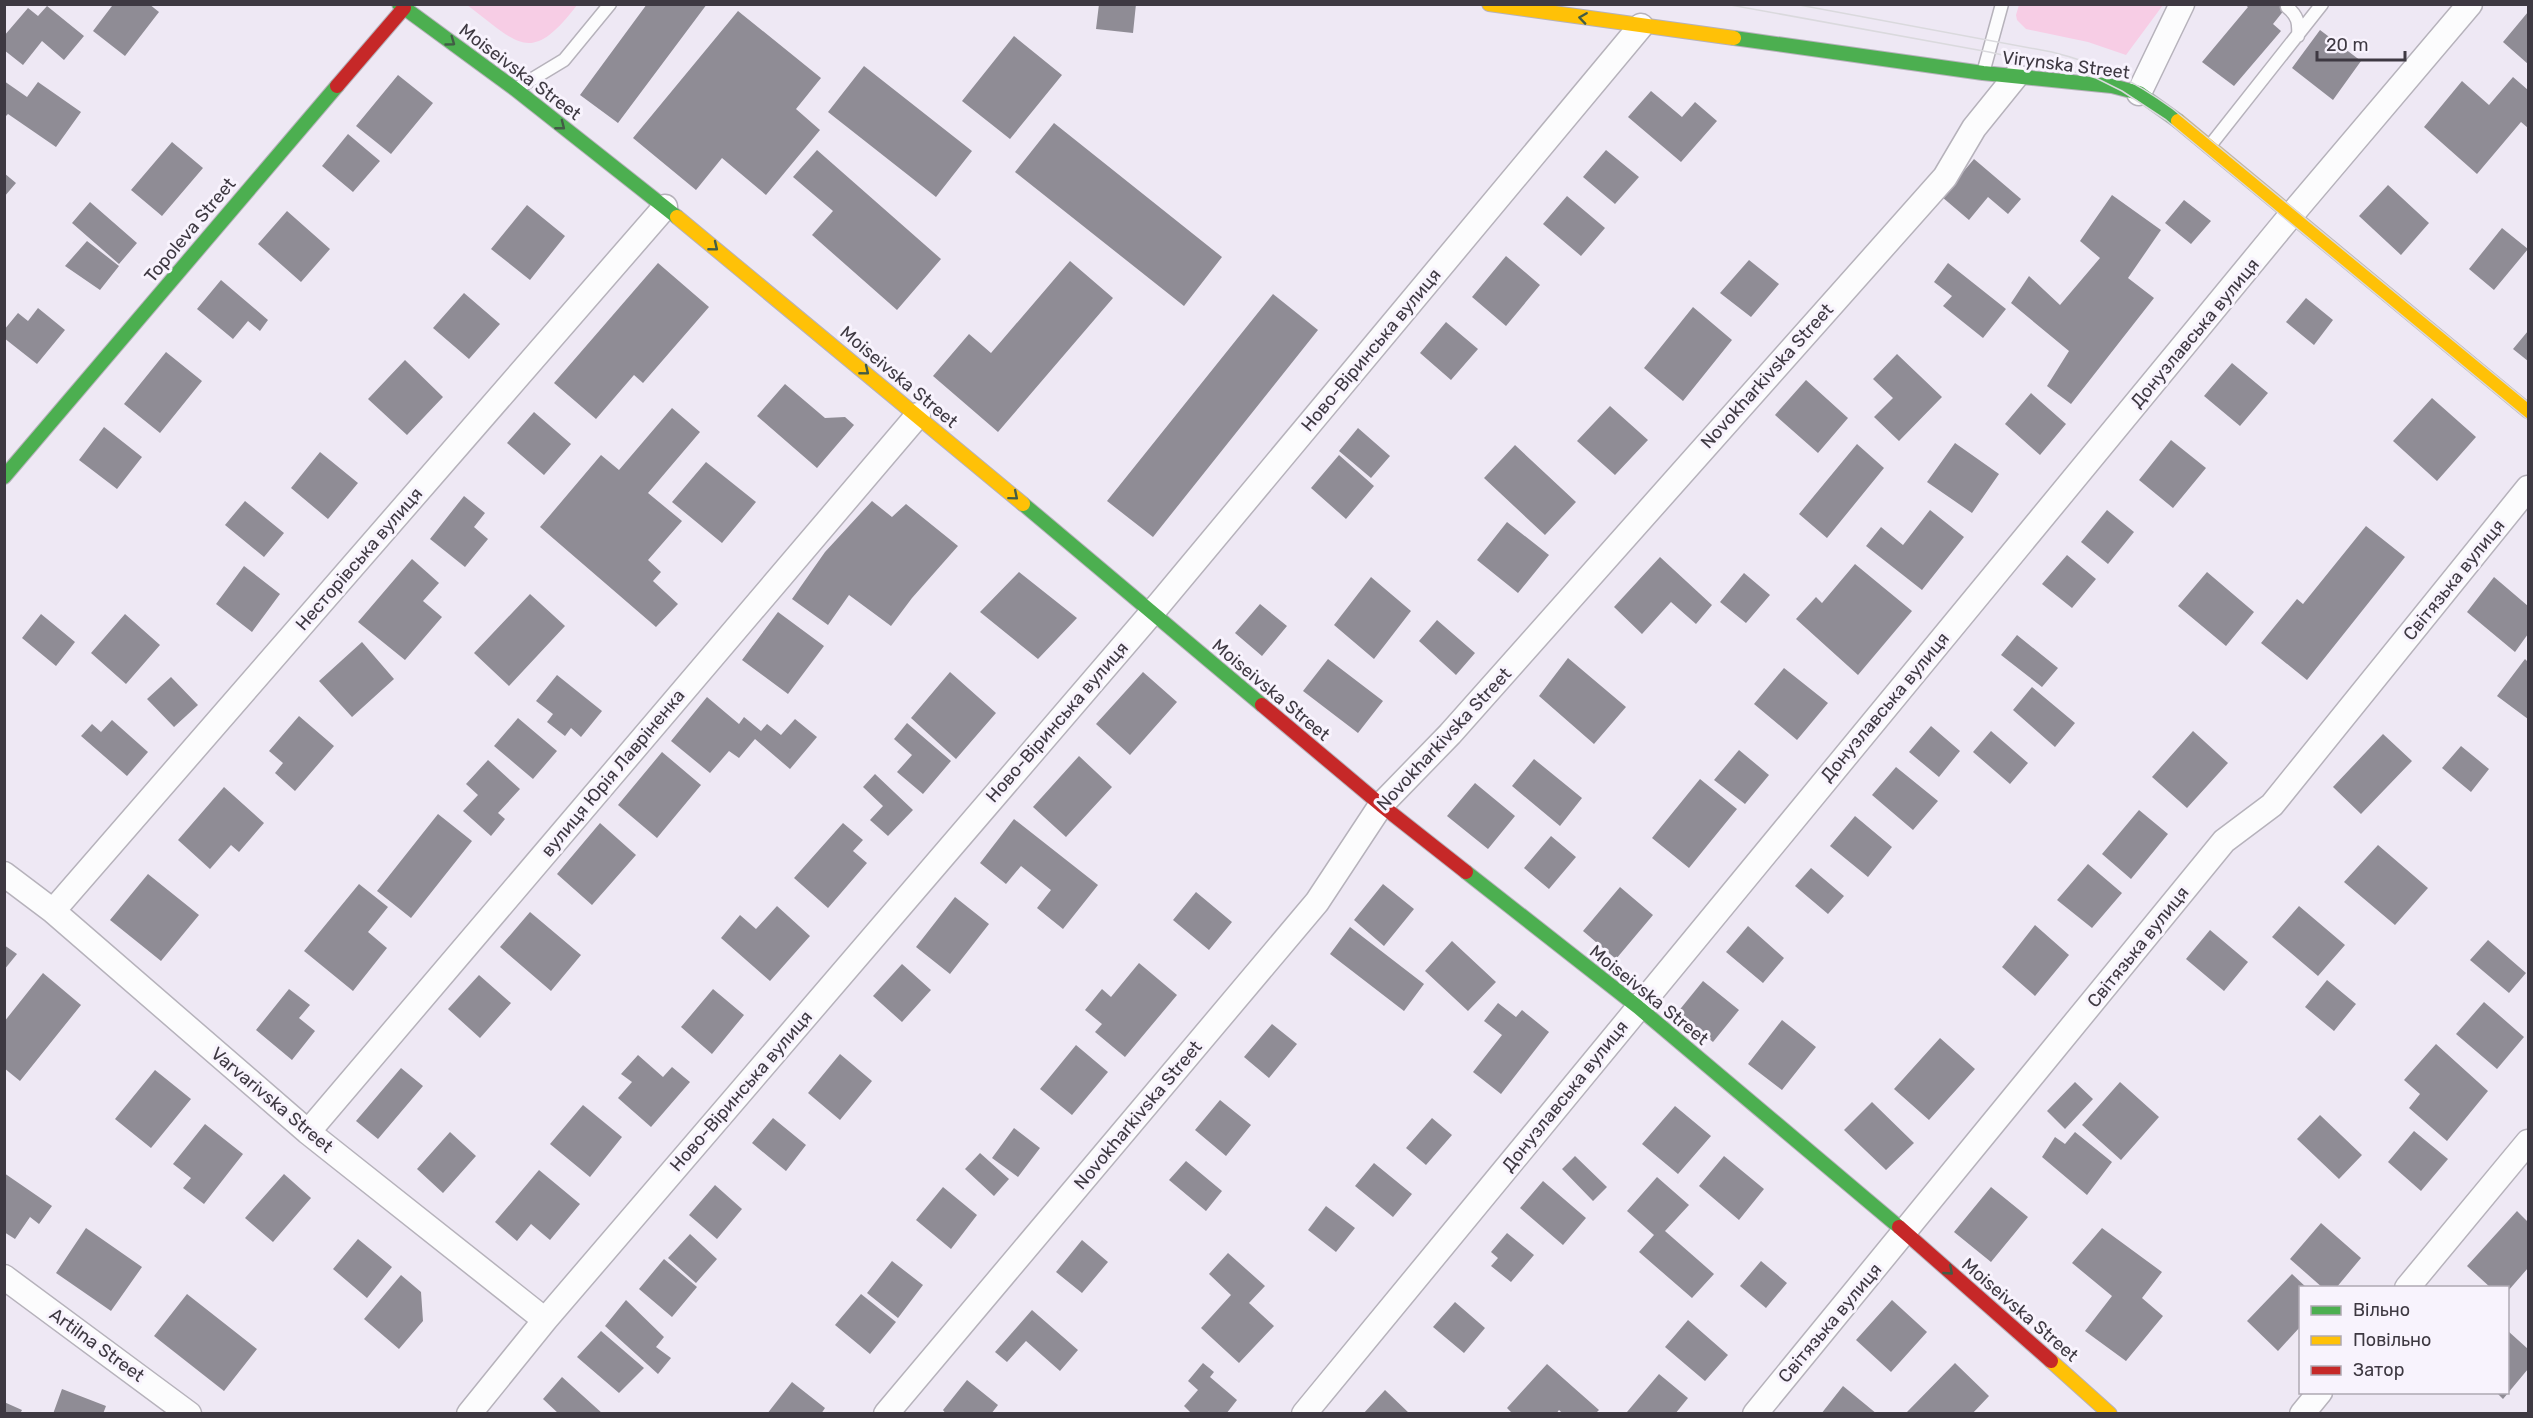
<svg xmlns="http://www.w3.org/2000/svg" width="2533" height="1418" font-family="Rubik,sans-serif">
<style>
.green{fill:#f7cde5}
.building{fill:#8f8c95}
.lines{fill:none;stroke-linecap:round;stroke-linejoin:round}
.lane-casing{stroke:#b6b2bb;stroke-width:15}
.street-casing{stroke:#b6b2bb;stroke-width:27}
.fast-casing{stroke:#b6b2bb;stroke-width:16}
.slow-casing{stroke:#b6b2bb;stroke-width:16}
.jam-casing{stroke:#b6b2bb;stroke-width:16}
.lane{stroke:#fcfcfd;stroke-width:12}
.street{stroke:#fcfcfd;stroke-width:24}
.fast{stroke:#4caf50;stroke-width:14}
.slow{stroke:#ffc107;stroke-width:14}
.jam{stroke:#c62828;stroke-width:14}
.tram{stroke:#dad9dd;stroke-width:1.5}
.oneway{stroke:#425c46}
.labels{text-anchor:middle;stroke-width:6;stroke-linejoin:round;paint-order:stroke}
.street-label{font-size:18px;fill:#3e3942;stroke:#f8f3fd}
</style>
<rect width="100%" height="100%" fill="#eee8f4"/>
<path class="green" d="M467,5H577C530,67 518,43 467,5Z
M2019,5V4L2163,5L2126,55L2088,42L2026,29L2017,20L2016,15Z"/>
<path class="building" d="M110,4H149L159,12L125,56L93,31L112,6Z
M647,4H707L618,123L580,95Z
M1099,4H1136L1133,33L1096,29Z
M2244,4H2289L2273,24L2281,31L2234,86L2202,62L2248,7Z
M47,6L84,36L64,60L42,41L23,65L4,50V36L28,8L38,16Z
M738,11L821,78L796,109L820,130L766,195L722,158L696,190L633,138Z
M2528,12V64L2503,42Z
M2320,30L2361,61L2333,100L2292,68Z
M1014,36L1062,75L1010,139L962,101Z
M864,66L972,151L936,197L828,112Z
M398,75L433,103L391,154L356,126Z
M2513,77L2528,90V128L2521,122L2477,174L2424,127L2462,81L2489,105Z
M4,81L27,97L38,82L81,112L56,147L8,114L4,118Z
M1651,91L1682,117L1695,102L1717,121L1681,162L1628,117Z
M1054,123L1222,257L1184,306L1015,172Z
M348,134L380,161L353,192L322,166Z
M172,142L203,168L162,216L131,190Z
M817,150L941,259L897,310L812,235L833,211L793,177Z
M1606,150L1639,177L1615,204L1583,177Z
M1974,159L2021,199L2008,214L1988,197L1969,220L1942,197Z
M4,173L16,183L4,197Z
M2388,185L2429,223L2401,255L2359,216Z
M2112,195L2161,230L2128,278L2154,298L2071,404L2047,386L2069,351L2011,303L2029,276L2060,305L2100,258L2080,241Z
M1567,196L1605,228L1581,256L1543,224Z
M2184,200L2211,221L2191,244L2165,223Z
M90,202L137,243L119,264L72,223Z
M527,205L565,236L530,280L491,249Z
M287,211L330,249L301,282L258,244Z
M2502,228L2528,249L2494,290L2469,269Z
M87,241L119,266L100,290L65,266Z
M1506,256L1540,285L1506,326L1472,297Z
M1749,260L1779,284L1751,317L1720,293Z
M1070,261L1113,298L998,432L933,376L969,334L991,353Z
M658,263L709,307L643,383L634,375L596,419L554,383Z
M1948,263L2006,309L1983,338L1943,306L1952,296L1934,282Z
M221,280L268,320L260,331L248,321L233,339L197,309Z
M464,293L500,324L469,359L433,328Z
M1273,294L1318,330L1153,537L1107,501Z
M2306,298L2333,320L2314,345L2286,322Z
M1693,307L1732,340L1683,401L1644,368Z
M38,308L65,330L37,364L4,338V330L18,313L28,321Z
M1446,322L1478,349L1451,380L1420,353Z
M2528,331V361L2513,349Z
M166,352L202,381L160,433L124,404Z
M1897,354L1942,397L1899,441L1874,417L1893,398L1873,379Z
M405,360L443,397L407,435L368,399Z
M2232,363L2268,393L2240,426L2204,396Z
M1806,380L1848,418L1818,453L1775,415Z
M785,384L825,418L845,417L854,425L817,468L757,416Z
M2031,393L2066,424L2040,455L2005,424Z
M2432,398L2476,437L2437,481L2393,441Z
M1610,406L1648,440L1615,475L1577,441Z
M672,408L700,432L648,493L682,521L648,560L661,572L653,581L678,604L656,627L540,527L601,455L619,470Z
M534,412L571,444L544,475L507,443Z
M104,427L142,457L117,489L79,460Z
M1358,428L1390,456L1371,478L1339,451Z
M2171,440L2206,468L2173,508L2139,480Z
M1955,443L1999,474L1972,513L1927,482Z
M1857,444L1884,468L1827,538L1799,514Z
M1515,445L1576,502L1545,535L1484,478Z
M320,452L358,483L328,519L291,488Z
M1339,455L1374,486L1346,519L1311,488Z
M706,462L756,502L722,543L672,502Z
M464,496L485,513L474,527L488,539L465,567L430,539Z
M245,501L284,533L264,557L225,525Z
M872,501L892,517L906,504L958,546L912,598L891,626L849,595L828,625L792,599L825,552Z
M1930,510L1964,537L1922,590L1866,546L1881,527L1903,545Z
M2107,510L2134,532L2108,564L2081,542Z
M1507,522L1549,555L1518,593L1477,560Z
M2366,526L2405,557L2307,680L2261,643L2297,599L2303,604Z
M2067,555L2096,579L2072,608L2042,584Z
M1660,557L1712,605L1696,624L1671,602L1642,634L1614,607Z
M412,559L439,583L423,601L442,617L405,660L358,622Z
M1855,564L1912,611L1858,675L1796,619L1816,597L1822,603Z
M244,566L280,594L252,632L216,604Z
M1019,572L1077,618L1038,659L980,612Z
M2207,572L2254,612L2226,646L2178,606Z
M1744,573L1770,595L1746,623L1720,602Z
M1371,577L1411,611L1374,659L1334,625Z
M2494,577L2528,606V634L2515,652L2467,612Z
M530,594L565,626L509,686L474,653Z
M1260,604L1287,626L1262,656L1235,633Z
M778,612L824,646L788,694L742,660Z
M41,614L75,642L56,666L22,638Z
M125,614L160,645L126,684L91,653Z
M1437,620L1475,653L1456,675L1419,641Z
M2017,635L2058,668L2042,687L2001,655Z
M362,642L394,679L352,717L319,681Z
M1568,658L1626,707L1594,744L1539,696Z
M1328,659L1383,701L1358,733L1303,691Z
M2525,659L2528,662V719L2497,696Z
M1784,668L1828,703L1797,740L1754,704Z
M950,672L996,713L956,759L911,718Z
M1143,672L1177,702L1130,755L1096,724Z
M557,675L602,711L581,737L571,728L565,736L547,722L553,714L536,701Z
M171,677L198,705L174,727L147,699Z
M2032,687L2075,723L2055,747L2013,710Z
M707,697L739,724L744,717L761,731L767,724L781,735L795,719L817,737L790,769L755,739L739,758L729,751L710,773L671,741Z
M299,716L334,746L295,791L275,773L283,763L269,751Z
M518,718L557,751L533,779L494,746Z
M112,720L148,752L127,776L81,736L92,724L101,732Z
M907,723L951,761L923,794L897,772L912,755L894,739Z
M1931,726L1960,751L1939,777L1909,752Z
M1991,731L2028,763L2010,784L1973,752Z
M2193,731L2228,763L2187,808L2152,777Z
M2383,734L2412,761L2361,814L2333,787Z
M2461,746L2489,769L2471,792L2442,768Z
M1739,750L1769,775L1745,804L1714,780Z
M662,752L701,785L657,838L618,805Z
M1079,756L1112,787L1066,837L1033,807Z
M1534,759L1582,798L1560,826L1512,786Z
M488,760L520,789L498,813L505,819L491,836L463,811L478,795L466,784Z
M1896,767L1938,801L1913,830L1872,795Z
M875,774L913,810L888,836L870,820L883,806L863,787Z
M1700,779L1737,809L1689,868L1652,838Z
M1475,783L1515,816L1488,849L1447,816Z
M224,787L264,823L239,852L231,845L210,869L178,840Z
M2139,810L2168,834L2131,879L2102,854Z
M438,814L472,841L411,918L377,891Z
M1855,816L1892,847L1868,877L1830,846Z
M1014,819L1098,885L1063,929L1037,908L1051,890L1021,866L1006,884L980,863Z
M600,823L636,855L592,905L557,874Z
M843,823L863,840L853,851L867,863L828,908L794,878Z
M1551,836L1576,857L1549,889L1524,868Z
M2378,845L2428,888L2395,925L2344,882Z
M2088,864L2122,893L2092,928L2057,900Z
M1811,868L1844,896L1828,914L1795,886Z
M148,874L199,915L161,961L110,920Z
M359,884L388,907L368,932L387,948L353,991L304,951Z
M1383,884L1414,909L1384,946L1354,920Z
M1620,887L1653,915L1616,959L1583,931Z
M1196,892L1232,922L1209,950L1173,920Z
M955,897L989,924L950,974L916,947Z
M777,906L810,936L770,981L721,938L740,915L756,929Z
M2299,906L2345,945L2318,976L2272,937Z
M530,912L581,955L551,991L500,947Z
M2035,925L2069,955L2035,996L2002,967Z
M1748,926L1784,958L1763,983L1726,952Z
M1350,927L1424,984L1404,1011L1330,954Z
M2210,930L2248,962L2224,991L2186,959Z
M2488,940L2526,973L2509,993L2470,960Z
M1452,941L1496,982L1468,1011L1425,971Z
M4,945L17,954L4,970Z
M1139,963L1177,995L1125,1057L1095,1032L1102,1024L1085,1010L1102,989L1111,997Z
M902,964L931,990L902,1022L873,996Z
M43,973L81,1005L20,1081L4,1068V1022Z
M479,975L511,1003L480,1038L448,1009Z
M2327,980L2356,1004L2334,1031L2305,1007Z
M1703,981L1739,1010L1713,1042L1677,1013Z
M289,989L310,1005L299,1018L315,1031L292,1060L256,1030Z
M713,989L744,1015L712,1054L681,1027Z
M2484,1002L2524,1037L2497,1069L2456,1034Z
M1498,1003L1516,1017L1522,1010L1549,1032L1501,1094L1473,1072L1502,1035L1484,1021Z
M1782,1020L1816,1047L1782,1090L1748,1064Z
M1272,1024L1297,1044L1269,1078L1244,1057Z
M1940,1038L1975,1069L1929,1120L1894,1089Z
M2436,1044L2488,1091L2447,1141L2409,1108L2420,1094L2404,1080Z
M1076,1045L1108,1072L1072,1115L1040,1089Z
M840,1054L872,1081L840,1120L808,1093Z
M638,1055L663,1077L672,1067L690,1082L651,1127L618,1098L632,1082L621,1074Z
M401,1068L423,1086L378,1139L356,1121Z
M155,1070L191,1099L151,1148L115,1119Z
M2075,1082L2093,1099L2065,1129L2047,1111Z
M2120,1082L2159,1117L2121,1160L2082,1125Z
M1220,1100L1251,1125L1226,1156L1195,1130Z
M1872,1102L1914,1143L1886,1170L1844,1130Z
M583,1105L622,1137L590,1177L550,1144Z
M1675,1106L1711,1136L1678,1174L1642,1144Z
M2320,1115L2362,1155L2339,1179L2297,1139Z
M773,1118L806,1145L786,1171L752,1143Z
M1432,1118L1452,1135L1426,1165L1406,1148Z
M205,1124L243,1154L204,1204L183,1188L191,1178L173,1164Z
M1014,1128L1040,1148L1018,1177L992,1158Z
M2414,1131L2448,1159L2421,1191L2388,1162Z
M450,1132L476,1156L443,1193L417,1169Z
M2075,1132L2112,1162L2087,1195L2042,1157L2055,1137L2065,1144Z
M980,1153L1009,1179L994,1196L965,1169Z
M1575,1156L1607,1187L1593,1201L1562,1169Z
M1724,1156L1764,1189L1739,1220L1699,1186Z
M1186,1161L1222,1191L1206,1211L1169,1180Z
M1374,1163L1412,1194L1393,1217L1355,1186Z
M539,1170L580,1204L550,1240L531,1224L517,1241L495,1222Z
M4,1173L52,1206L39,1224L30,1217L15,1239L4,1232Z
M284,1174L311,1198L273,1242L245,1218Z
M1657,1177L1689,1205L1665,1231L1714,1274L1692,1298L1639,1252L1654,1235L1627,1211Z
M1543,1181L1586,1218L1563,1245L1520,1208Z
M715,1185L742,1209L717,1239L689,1215Z
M943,1187L977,1215L951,1249L916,1220Z
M1991,1187L2028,1217L1991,1262L1954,1232Z
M1326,1206L1355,1228L1336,1252L1308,1230Z
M2517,1211L2528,1222V1268L2508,1291V1288H2491L2467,1266Z
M2321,1223L2361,1258L2336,1288H2323L2290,1259Z
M86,1228L142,1267L111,1311L56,1273Z
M2102,1228L2162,1272L2142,1298L2163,1316L2126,1361L2085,1331L2112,1296L2072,1263Z
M1507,1233L1534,1255L1511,1282L1491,1266L1498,1258L1491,1252Z
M690,1234L717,1259L696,1283L668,1258Z
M358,1239L392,1267L367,1298L333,1269Z
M1082,1240L1108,1262L1082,1293L1056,1272Z
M1228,1253L1265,1286L1249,1303L1274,1326L1239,1363L1201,1328L1231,1295L1209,1274Z
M664,1259L697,1287L672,1317L639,1289Z
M892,1261L923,1285L898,1318L867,1293Z
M1761,1261L1787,1283L1766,1308L1740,1286Z
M2292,1274L2307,1288H2300V1327L2278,1351L2247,1321Z
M401,1275L421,1292L423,1321L399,1349L364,1319Z
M187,1294L257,1349L224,1391L154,1336Z
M861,1294L896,1322L870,1354L835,1325Z
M626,1300L664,1337L656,1347L671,1358L658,1374L605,1326Z
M1892,1300L1927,1332L1891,1372L1856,1340Z
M1455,1302L1485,1328L1464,1353L1433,1327Z
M1032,1310L1078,1350L1060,1371L1026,1341L1007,1362L995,1352Z
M1688,1320L1728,1355L1705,1381L1665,1347Z
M601,1331L644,1368L619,1393L577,1357Z
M2508,1331L2528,1349V1369L2503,1399L2496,1392H2508Z
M1203,1363L1214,1372L1210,1377L1237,1400L1226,1414H1192L1184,1406L1198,1390L1188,1381Z
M1955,1363L1989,1396L1972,1414H1909L1907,1412Z
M1547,1364L1599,1410L1595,1414H1563L1559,1410L1556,1414H1513L1507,1408Z
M1659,1374L1688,1398L1675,1414H1629L1627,1412Z
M562,1377L603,1414H559L543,1399Z
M967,1380L998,1405L991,1414H946L943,1410Z
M792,1382L825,1408L821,1414H767Z
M1843,1386L1877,1414H1821Z
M62,1389L106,1406L103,1414H53Z
M1385,1390L1410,1414H1363Z
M4,1402L22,1410L20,1414H4Z"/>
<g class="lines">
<g class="lane-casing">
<path id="lane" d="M2287,7C2298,16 2299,23 2298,36
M1983,73L2002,4
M516,89L564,60L610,4
M2209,147L2322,4"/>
</g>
<g class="street-casing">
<path id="street" d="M2139,93L2182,4
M4,874L53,911L308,1132L545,1320
M53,911L665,207
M308,1132L918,415
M4,1277L189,1414
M2407,1288L2528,1142
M469,1414L545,1320L1161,602L1641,26
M886,1414L1317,902L1381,805L1450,734L1945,177L1974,128L2016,76
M1304,1414L2287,220L2470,4
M1755,1414L2224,841L2272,805L2528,488
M2302,1414L2320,1392"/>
</g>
<g class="fast-casing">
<path id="fast" d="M399,4L515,89L677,217
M1734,38L1983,73L2112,86L2139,93L2178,121
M4,477L337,86
M1023,504L1262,705
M1466,872L1638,1007L1899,1227"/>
</g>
<g class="slow-casing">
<path id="slow" d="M1489,4L1734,38
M2178,121L2528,411
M677,217L1023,504
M2051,1361L2110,1414"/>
</g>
<g class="jam-casing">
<path id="jam" d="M337,86L404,8
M1262,705L1381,805L1466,872
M1899,1227L2051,1361"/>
</g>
<use href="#lane" class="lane"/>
<use href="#street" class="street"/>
<use href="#fast" class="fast"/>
<use href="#slow" class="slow"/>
<use href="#jam" class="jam"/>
<path class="tram" d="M1725,4L1989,52L2065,69L2096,78L2122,91L2166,120L2528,420
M1794,4L2052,52C2100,64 2133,80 2173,109L2528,402"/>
</g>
<defs><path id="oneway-chevron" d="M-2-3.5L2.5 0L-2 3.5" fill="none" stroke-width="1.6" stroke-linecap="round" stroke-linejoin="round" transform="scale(1.5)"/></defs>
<g class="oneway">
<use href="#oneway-chevron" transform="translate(1583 18) rotate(-172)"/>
<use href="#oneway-chevron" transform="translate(451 42) rotate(36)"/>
<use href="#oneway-chevron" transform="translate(561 126) rotate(38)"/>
<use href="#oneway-chevron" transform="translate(714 247) rotate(39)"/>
<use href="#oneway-chevron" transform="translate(865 371) rotate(39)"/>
<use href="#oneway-chevron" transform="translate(1014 496) rotate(40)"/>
<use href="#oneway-chevron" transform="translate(1949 1271) rotate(41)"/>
</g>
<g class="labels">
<g class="street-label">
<text transform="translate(2066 65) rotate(7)" y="6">Virynska Street</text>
<text transform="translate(520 72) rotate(37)" y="6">Moiseivska Street</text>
<text transform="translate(190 230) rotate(-50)" y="6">Topoleva Street</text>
<text transform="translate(2195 333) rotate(-50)" y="6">Донузлавська вулиця</text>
<text transform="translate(1371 350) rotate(-50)" y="6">Ново-Віринська вулиця</text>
<text transform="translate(1767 376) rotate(-48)" y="6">Novokharkivska Street</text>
<text transform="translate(899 377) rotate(40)" y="6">Moiseivska Street</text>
<text transform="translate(359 559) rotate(-49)" y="6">Несторівська вулиця</text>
<text transform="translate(2454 580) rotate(-51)" y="6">Світязька вулиця</text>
<text transform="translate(1271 690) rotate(40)" y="6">Moiseivska Street</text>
<text transform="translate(1885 707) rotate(-50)" y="6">Донузлавська вулиця</text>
<text transform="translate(1057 722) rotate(-49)" y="6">Ново-Віринська вулиця</text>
<text transform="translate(1444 739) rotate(-47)" y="6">Novokharkivska Street</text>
<text transform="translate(613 773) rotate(-50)" y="6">вулиця Юрія Лавріненка</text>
<text transform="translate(2138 947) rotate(-51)" y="6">Світязька вулиця</text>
<text transform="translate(1649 995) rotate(39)" y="6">Moiseivska Street</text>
<text transform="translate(741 1091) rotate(-49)" y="6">Ново-Віринська вулиця</text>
<text transform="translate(1565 1096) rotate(-51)" y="6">Донузлавська вулиця</text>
<text transform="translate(272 1100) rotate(40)" y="6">Varvarivska Street</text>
<text transform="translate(1138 1115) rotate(-50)" y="6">Novokharkivska Street</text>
<text transform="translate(2020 1310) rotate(41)" y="6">Moiseivska Street</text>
<text transform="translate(1830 1323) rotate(-50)" y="6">Світязька вулиця</text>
<text transform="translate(97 1345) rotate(36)" y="6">Artilna Street</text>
</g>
</g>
<rect width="2533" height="1418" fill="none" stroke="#3e3942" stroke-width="12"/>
<rect x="2299" y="1286" width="210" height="108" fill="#f8f3fd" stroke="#aea9b2" stroke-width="1.5"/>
<rect x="2311" y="1306" width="30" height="9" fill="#4caf50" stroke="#aea9b2" stroke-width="1.5"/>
<text x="2353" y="1316" font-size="18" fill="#3e3942">Вільно</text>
<rect x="2311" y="1336" width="30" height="9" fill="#ffc107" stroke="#aea9b2" stroke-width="1.5"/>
<text x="2353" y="1346" font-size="18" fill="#3e3942">Повільно</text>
<rect x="2311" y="1366" width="30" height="9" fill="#c62828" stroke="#aea9b2" stroke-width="1.5"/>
<text x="2353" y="1376" font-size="18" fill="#3e3942">Затор</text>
<path d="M2317 51v9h88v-9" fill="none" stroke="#3e3942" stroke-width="3"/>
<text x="2326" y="51" font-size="18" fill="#3e3942" stroke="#f8f3fd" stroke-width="4.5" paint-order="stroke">20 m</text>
</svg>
